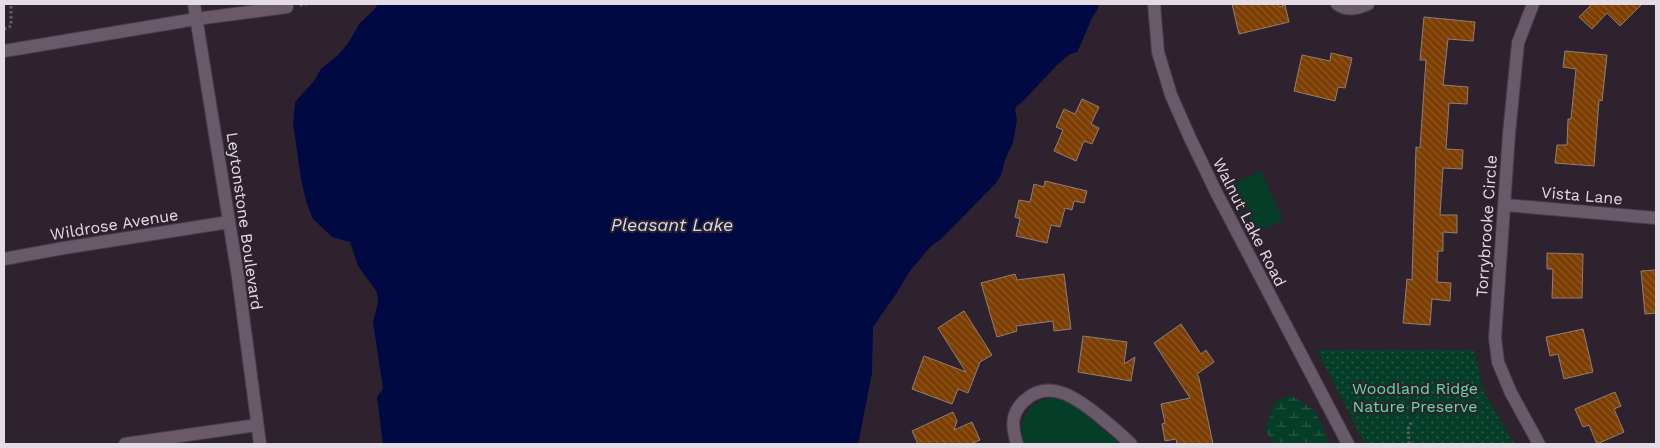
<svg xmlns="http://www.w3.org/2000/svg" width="1660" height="448" font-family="'Work Sans',sans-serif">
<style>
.green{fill:#043e28}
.wetland{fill:url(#wetland-marsh)}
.park{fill:url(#park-dots)}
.water{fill:#000942}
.building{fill:url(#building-back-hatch);stroke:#927f73}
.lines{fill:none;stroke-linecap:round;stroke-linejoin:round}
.street-casing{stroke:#473d48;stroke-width:14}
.path{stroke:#655b66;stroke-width:3;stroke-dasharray:2.5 2.5;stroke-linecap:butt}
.street{stroke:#685a69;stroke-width:12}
.labels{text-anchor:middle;stroke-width:4;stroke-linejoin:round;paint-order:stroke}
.street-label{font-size:16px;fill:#e4dce4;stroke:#2e222f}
.park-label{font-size:16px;fill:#61dba3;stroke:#2e222f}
.water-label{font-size:18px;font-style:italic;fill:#d3ddef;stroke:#2e222f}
</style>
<defs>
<pattern id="wetland-marsh" width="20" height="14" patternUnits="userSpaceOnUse" patternTransform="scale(1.25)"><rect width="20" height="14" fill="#043e28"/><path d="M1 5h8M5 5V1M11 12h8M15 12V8" fill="none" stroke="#285947"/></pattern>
<pattern id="park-dots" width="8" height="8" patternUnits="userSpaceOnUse" patternTransform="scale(1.25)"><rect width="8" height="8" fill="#043e28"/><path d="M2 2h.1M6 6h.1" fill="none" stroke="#285947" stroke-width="1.8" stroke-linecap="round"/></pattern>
<pattern id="building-back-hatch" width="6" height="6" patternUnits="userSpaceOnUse" patternTransform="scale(1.25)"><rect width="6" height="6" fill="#7c3e01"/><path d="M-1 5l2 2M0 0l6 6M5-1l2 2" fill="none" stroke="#8e5926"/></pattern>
</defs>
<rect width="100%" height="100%" fill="#2e222f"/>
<path class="green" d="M1261,171L1283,220L1256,232L1235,183Z
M1049,398L1060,399L1072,403L1120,444H1025C1015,425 1028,402 1049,398Z"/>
<path class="wetland" d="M1291,395L1315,411L1330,444H1275L1265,431L1275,402Z"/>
<path class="park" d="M1317,350H1474L1483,390L1514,444H1365Z"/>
<path class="water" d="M378,4H1099C1098,10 1095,13 1092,18C1087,29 1083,41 1077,52L1070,54L1057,65L1024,100L1016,107L1015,110L1017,120L1013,143L1005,160L1001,175L996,183L941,239L931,246L910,271L896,294L873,327L872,373L858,444H383L377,397L383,389L373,322L378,302L377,292L358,266L350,242L332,237L313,219L306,201L301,179L293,123L295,102L314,81L321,69L338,55L349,42L359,24L374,10Z"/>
<path class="building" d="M1232,4H1278L1279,7L1285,5L1289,22L1239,34Z
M1592,4H1642L1620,26L1607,13L1592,29L1579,17Z
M1424,17L1475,22L1473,41L1448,39L1443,85L1468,87L1467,104L1449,103L1446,149L1463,150L1462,169L1443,168L1440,215H1457V233L1443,232V251H1438L1437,282L1451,283L1450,301L1432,299L1430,325L1403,323L1407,279L1412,280L1416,147L1420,148L1426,60H1420Z
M1565,51L1607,55L1602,101L1599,100L1594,166L1555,163L1557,145H1567L1568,119H1571L1576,69L1563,67Z
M1331,53L1352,58L1345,88L1338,87L1335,101L1294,91L1302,55L1330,61Z
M1082,99L1099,107L1091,124L1099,128L1092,144L1084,141L1076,161L1054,151L1063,130L1056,127L1064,109L1075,114Z
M1045,181L1087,191L1084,203L1074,201L1072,210L1065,208L1060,227L1051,225L1047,243L1016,236L1020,219L1015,217L1019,200L1030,202L1034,184L1044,187Z
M1547,253L1583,254L1582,298H1552L1553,269H1547Z
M1656,270V313L1645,314L1641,271Z
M1015,274L1017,280L1064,274L1071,329L1054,331L1053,321L1016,326L1017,331L997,337L981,283Z
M964,311L992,355L980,362L968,393L958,389L952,404L912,389L924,356L966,372L938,328Z
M1181,324L1201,354L1206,350L1214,362L1197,374L1199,378L1213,444H1177L1176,439L1165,441L1162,424L1165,423L1161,404L1190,398L1154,343Z
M1583,329L1593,372L1564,379L1558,354L1550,356L1546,337Z
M1083,336L1127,342L1124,364L1135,357L1131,381L1078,372Z
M1615,392L1621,406L1614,409L1624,432L1597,444L1589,425L1583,427L1575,409Z
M953,412L957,421L954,430L972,422L980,440L970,444H918L912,431Z"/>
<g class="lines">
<g class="street-casing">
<path id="street" d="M194,4L238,277L260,444
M1154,4L1158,52L1171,95L1190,138L1216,192L1348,444
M1337,4C1346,11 1358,9 1368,4
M1533,4L1518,43L1509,134L1495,338L1498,362L1511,393L1539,444
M4,51L196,19L287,7
M1505,205L1656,218
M4,259L64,248L229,222
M125,444L257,425
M1017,444C1012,428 1010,414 1024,401C1049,377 1078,399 1099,416C1110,425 1121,434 1131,444"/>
</g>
<path class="path" d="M300,5L307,4
M4,29L11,26V4
M1409,444L1408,429L1411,423"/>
<use href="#street" class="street"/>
</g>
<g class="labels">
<g class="street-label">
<text transform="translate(1582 195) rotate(5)" y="6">Vista Lane</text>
<text transform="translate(245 221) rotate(82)" y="6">Leytonstone Boulevard</text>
<text transform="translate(1250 222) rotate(63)" y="6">Walnut Lake Road</text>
<text transform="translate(114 224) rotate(-9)" y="6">Wildrose Avenue</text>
<text transform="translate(1486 226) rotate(-86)" y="6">Torrybrooke Circle</text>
</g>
<g class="park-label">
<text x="1415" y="394">Woodland Ridge<tspan x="1415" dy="18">Nature Preserve</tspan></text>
</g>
<g class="water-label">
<text x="672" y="231">Pleasant Lake</text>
</g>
</g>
<rect width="1660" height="448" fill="none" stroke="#e4dce4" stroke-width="10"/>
</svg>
